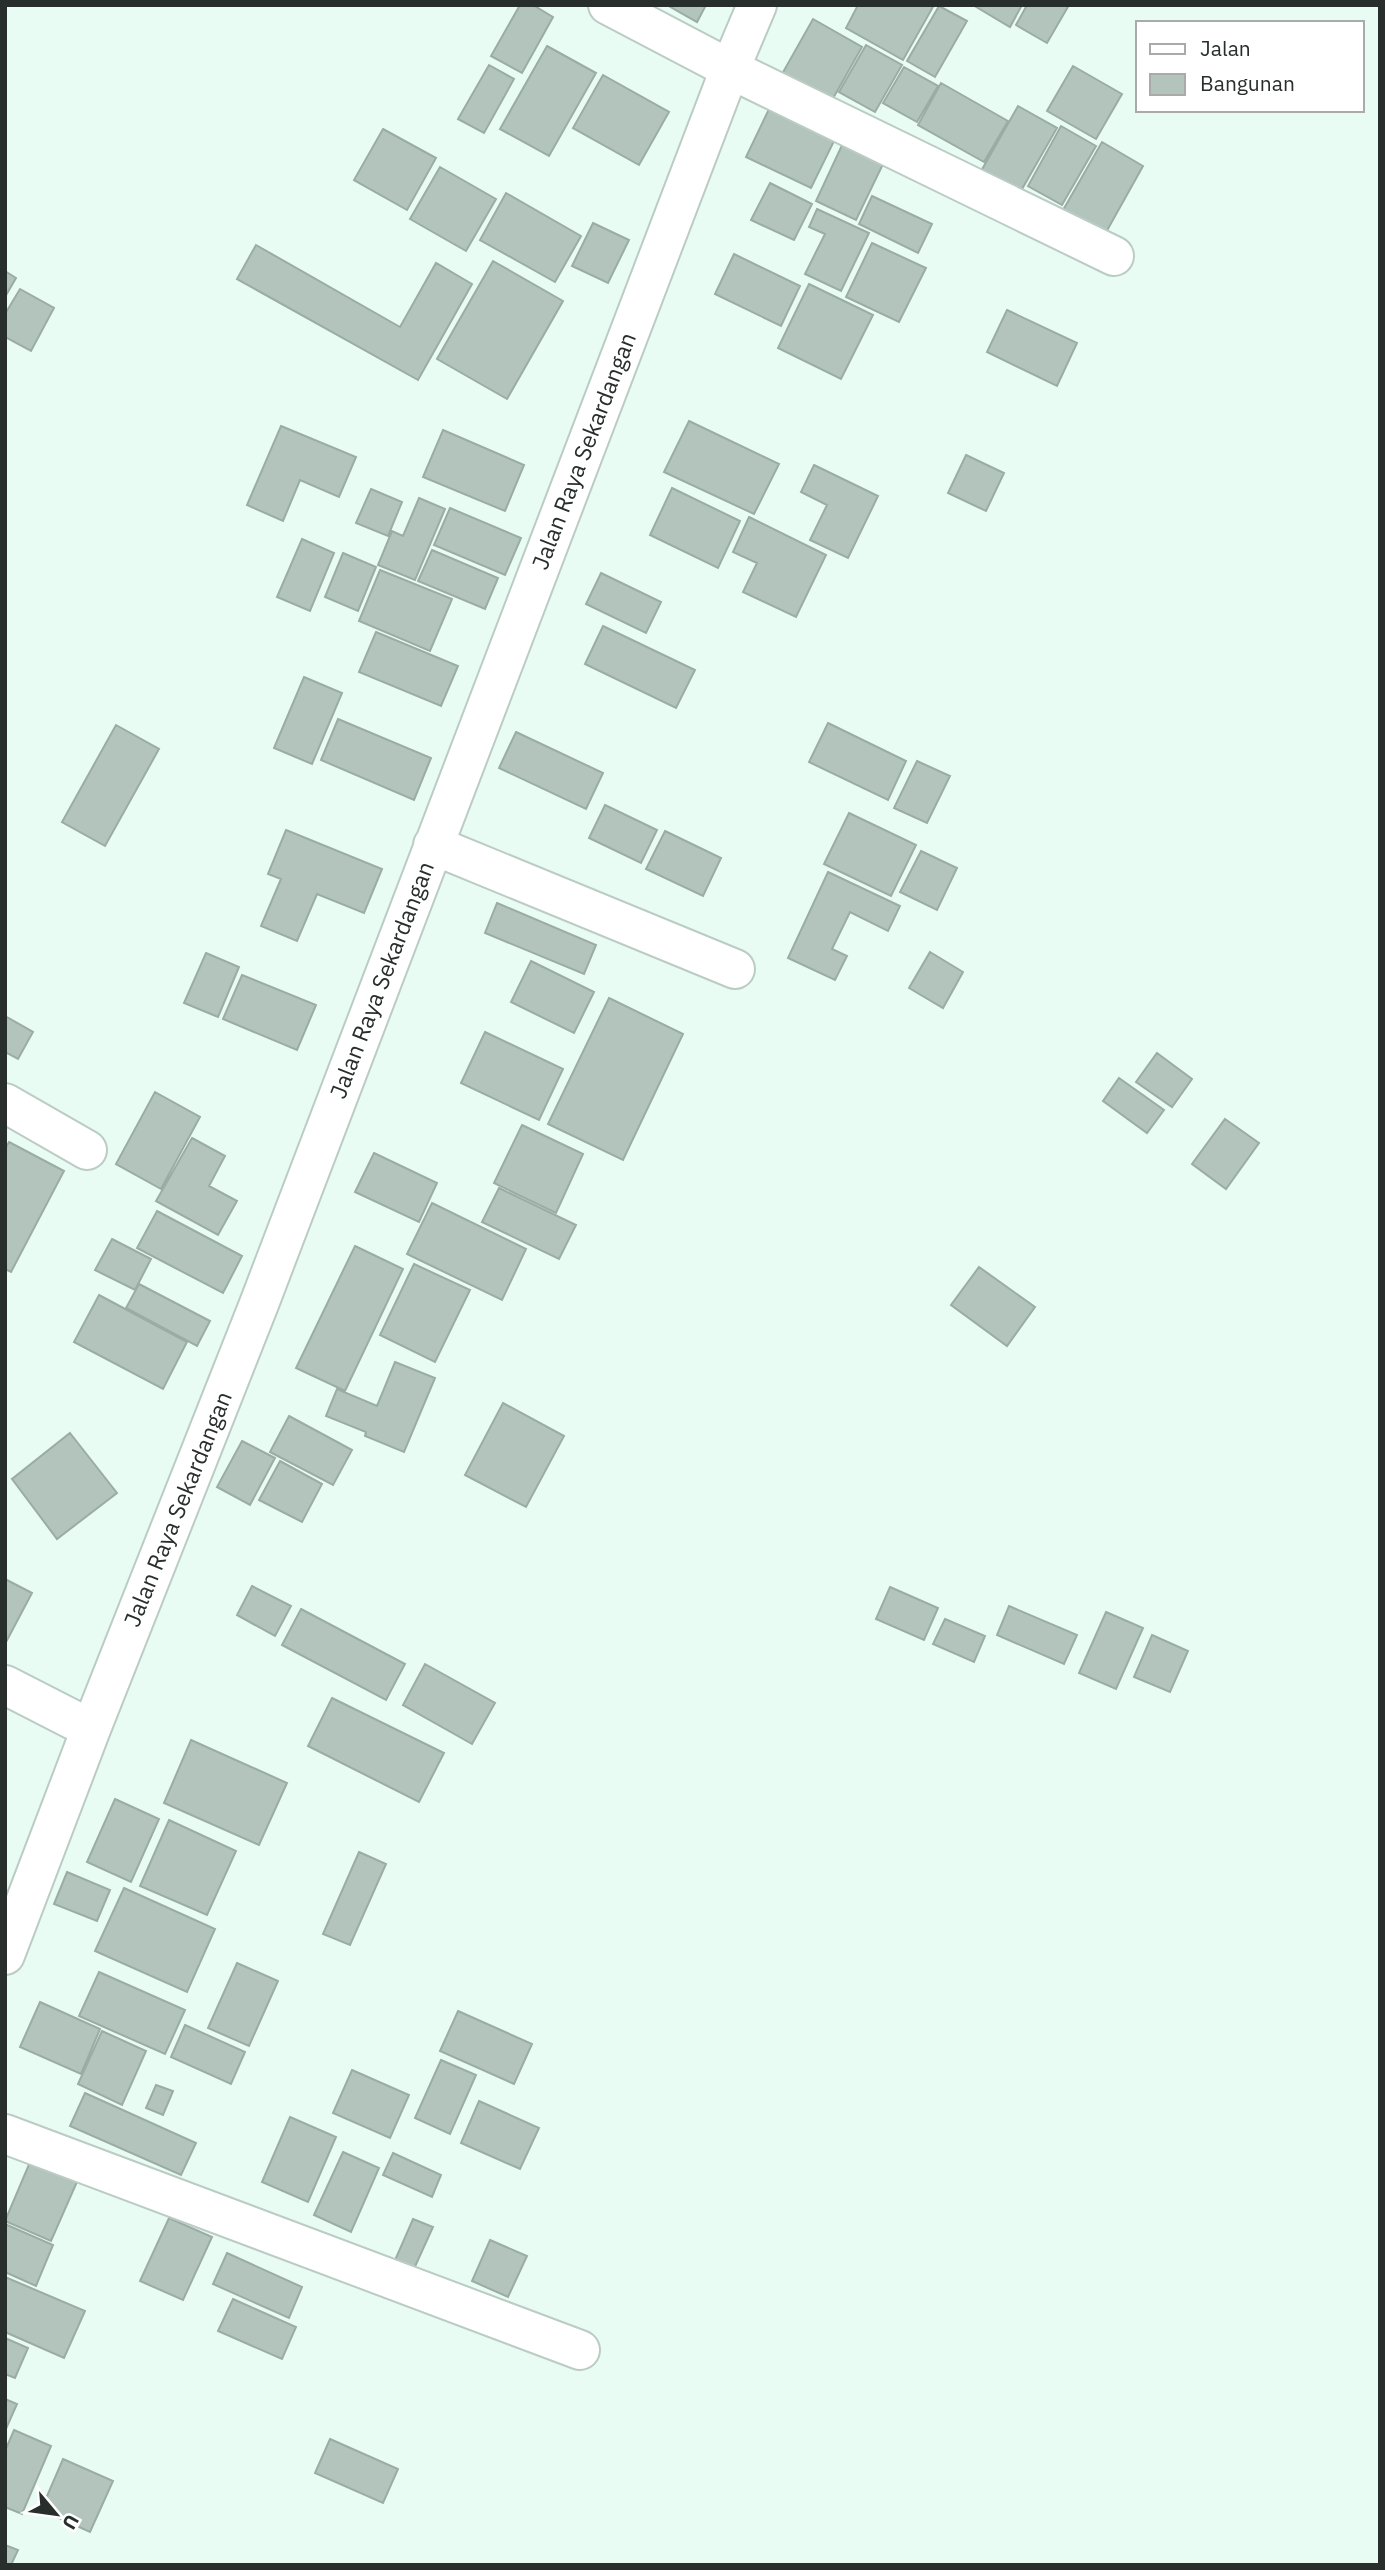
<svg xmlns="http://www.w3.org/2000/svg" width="1385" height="2570" font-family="'IBM Plex Sans',sans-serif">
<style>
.building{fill:#b2c4bc;stroke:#9baca4;stroke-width:2}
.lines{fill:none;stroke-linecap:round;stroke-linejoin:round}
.minor-casing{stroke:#baccc4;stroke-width:42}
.minor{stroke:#fff;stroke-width:38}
.labels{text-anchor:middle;stroke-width:5;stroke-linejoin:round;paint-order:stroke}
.street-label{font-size:23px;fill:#272e2b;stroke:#fff}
</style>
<rect width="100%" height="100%" fill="#e9fcf4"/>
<path class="building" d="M520,5H533L553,17L522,73L491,56Z
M667,5H706L697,22Z
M858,5H934L903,60L846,28Z
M973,5H1022L1010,27Z
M1027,5H1069L1047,43L1016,25Z
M939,6L967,21L935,77L907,61Z
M813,19L862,47L831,102L782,74Z
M866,45L902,65L875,112L839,92Z
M547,46L596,73L549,156L500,129Z
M489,65L514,79L484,133L458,119Z
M1073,66L1122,94L1096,139L1047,111Z
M904,67L938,86L917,122L883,103Z
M603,75L669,112L639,165L573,128Z
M941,83L1008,121L984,162L918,125Z
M1018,106L1057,128L1018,196L980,173Z
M770,107L835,139L811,188L746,157Z
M1061,126L1096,146L1062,205L1028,186Z
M383,129L436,158L407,210L354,180Z
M1102,142L1143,166L1104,236L1062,212Z
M843,143L884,162L856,220L816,201Z
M440,167L496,199L466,251L410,219Z
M770,183L812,204L794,240L751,220Z
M506,193L581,236L555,282L480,240Z
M872,196L932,224L918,253L859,224Z
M817,209L869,233L841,291L805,274L825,234L809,227Z
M593,223L629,240L608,283L572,266Z
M872,243L926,268L899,322L846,297Z
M256,245L400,327L436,263L472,284L418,380L237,279Z
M734,254L800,286L781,326L715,294Z
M493,261L563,301L507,399L437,359Z
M5,271L16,278L5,297Z
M809,284L873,315L841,379L778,348Z
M20,289L54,308L31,351L5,337V314Z
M1007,310L1077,343L1057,386L987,352Z
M689,421L779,464L754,514L664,472Z
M281,426L356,457L339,497L300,480L283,521L247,505Z
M443,430L524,465L505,511L423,477Z
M966,455L1004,473L986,511L948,493Z
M814,465L878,496L848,558L810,540L827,505L801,492Z
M672,488L740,521L718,568L650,535Z
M371,489L402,502L388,536L356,523Z
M419,498L445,509L415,580L378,565L392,531L403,536Z
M450,508L521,538L505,575L434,545Z
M749,517L826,555L796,617L743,592L757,563L733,552Z
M302,539L334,553L310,611L277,597Z
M432,550L498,578L485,609L418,581Z
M343,553L376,567L358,611L325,597Z
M380,570L452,599L430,651L359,621Z
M601,573L661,602L646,633L586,604Z
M603,626L695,670L676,708L585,664Z
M376,632L458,666L441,706L359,672Z
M304,677L342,693L312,764L274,748Z
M338,719L431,758L414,800L321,760Z
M828,723L906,761L888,800L809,762Z
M116,725L159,749L105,846L62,822Z
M516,732L603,773L586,809L499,768Z
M917,761L950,776L927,823L894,808Z
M605,805L657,830L641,863L589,838Z
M849,813L916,845L891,896L824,864Z
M286,830L382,869L364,913L317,894L297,941L261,926L281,879L268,874Z
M665,831L721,858L703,896L646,869Z
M921,851L957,868L937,910L900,892Z
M828,872L900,906L888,931L850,912L832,949L847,956L835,980L788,958Z
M497,903L596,945L584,974L485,933Z
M930,952L963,972L943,1008L909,988Z
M206,953L239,967L218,1017L184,1003Z
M531,961L594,992L574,1033L511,1002Z
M242,975L316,1005L297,1050L223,1019Z
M609,998L683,1034L623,1160L548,1124Z
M5,1016L33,1032L18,1059L5,1052Z
M485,1032L563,1069L539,1120L461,1083Z
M1157,1053L1192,1079L1172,1107L1136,1082Z
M1119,1078L1164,1110L1147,1133L1103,1101Z
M155,1092L200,1117L161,1189L116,1164Z
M1225,1119L1259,1143L1226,1189L1192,1164Z
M522,1125L583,1154L556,1213L494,1183Z
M192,1138L225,1156L209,1186L237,1201L218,1235L156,1201Z
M9,1142L64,1171L11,1272L5,1269V1149Z
M374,1153L437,1183L419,1222L355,1192Z
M499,1188L576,1225L559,1259L482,1222Z
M432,1203L526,1249L502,1300L407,1254Z
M157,1211L242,1256L223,1293L137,1248Z
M112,1239L151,1259L135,1290L95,1270Z
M355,1246L403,1269L345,1391L296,1368Z
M414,1264L470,1290L435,1362L380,1335Z
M979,1267L1035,1307L1007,1346L951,1305Z
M139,1284L210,1321L197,1346L126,1308Z
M99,1295L187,1342L163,1389L74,1342Z
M395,1362L435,1378L404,1452L365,1436L366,1432L326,1416L337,1389L377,1406Z
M503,1403L564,1436L526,1507L465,1475Z
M289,1416L352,1450L333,1485L270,1452Z
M70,1433L117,1493L57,1539L12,1479Z
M242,1441L275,1458L250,1505L217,1487Z
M280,1461L322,1484L302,1522L259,1500Z
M5,1579L32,1593L5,1644Z
M252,1586L291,1606L275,1636L237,1615Z
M890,1587L938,1608L924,1640L876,1619Z
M1009,1606L1077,1635L1064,1664L997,1635Z
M301,1609L405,1664L386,1700L282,1645Z
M1106,1612L1143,1628L1116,1689L1079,1673Z
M945,1619L985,1636L974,1662L933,1644Z
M1152,1635L1188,1651L1170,1692L1134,1677Z
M425,1664L495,1703L472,1744L403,1705Z
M332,1698L444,1753L419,1802L308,1746Z
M191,1740L287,1783L259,1845L164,1803Z
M115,1799L159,1819L131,1882L87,1862Z
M169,1820L236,1851L207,1915L140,1886Z
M359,1852L386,1864L350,1945L323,1934Z
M67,1872L110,1890L97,1921L54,1904Z
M124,1888L215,1929L187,1992L95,1951Z
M237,1963L278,1981L249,2046L208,2028Z
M99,1972L185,2010L165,2054L79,2016Z
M40,2002L100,2029L81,2074L20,2047Z
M458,2011L532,2044L514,2084L440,2051Z
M185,2025L245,2052L231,2084L171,2057Z
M102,2031L146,2051L122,2105L78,2084Z
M441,2060L476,2075L450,2134L415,2118Z
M352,2070L409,2095L390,2138L333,2113Z
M156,2085L173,2091L163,2115L146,2108Z
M85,2093L196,2143L181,2175L70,2126Z
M479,2101L539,2128L520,2169L461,2143Z
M290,2117L336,2137L308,2202L262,2182Z
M343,2152L379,2168L351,2232L314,2215Z
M393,2153L441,2175L432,2197L383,2175Z
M33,2155L80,2175L51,2241L5,2221Z
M169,2218L212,2237L183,2300L140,2281Z
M413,2219L433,2227L408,2282L389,2274Z
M5,2224L53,2245L36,2286L5,2272Z
M490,2240L527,2256L508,2297L472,2281Z
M227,2253L302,2287L289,2318L213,2284Z
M5,2277L85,2311L64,2358L5,2332Z
M233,2299L296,2327L282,2359L218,2331Z
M5,2338L28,2348L15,2378L5,2374Z
M5,2399L17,2404L5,2431Z
M14,2430L51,2446L22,2514L5,2507V2451Z
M330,2439L398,2469L383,2503L315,2473Z
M63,2459L113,2481L90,2532L41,2510Z
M5,2545L18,2550L11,2565H5Z"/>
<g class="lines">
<g class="minor-casing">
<path id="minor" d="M608,5L730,69L1114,256
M433,845L735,969
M5,1103L87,1150
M5,1685L91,1729
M5,1955L91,1729L259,1304L730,69L757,5
M5,2134L580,2350"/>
</g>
<use href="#minor" class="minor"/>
</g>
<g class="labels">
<g class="street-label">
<text transform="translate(584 451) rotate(-69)" y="8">Jalan Raya Sekardangan</text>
<text transform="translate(382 980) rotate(-69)" y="8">Jalan Raya Sekardangan</text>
<text transform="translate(178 1509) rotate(-68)" y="8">Jalan Raya Sekardangan</text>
</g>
</g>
<rect width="1385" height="2570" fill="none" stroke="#272e2b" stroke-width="14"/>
<rect x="1136" y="21" width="228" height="91" fill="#ffffff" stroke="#a9abaa" stroke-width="2"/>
<rect x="1150" y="44" width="35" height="10" fill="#ffffff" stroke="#a9abaa" stroke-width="2"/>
<text x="1200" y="56" font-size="21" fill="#272e2b">Jalan</text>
<rect x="1150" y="74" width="35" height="21" fill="#b2c4bc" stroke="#a9abaa" stroke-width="2"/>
<text x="1200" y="91" font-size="21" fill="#272e2b">Bangunan</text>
<g transform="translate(56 2514) rotate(119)" stroke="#ffffff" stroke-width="5" paint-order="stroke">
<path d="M0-5L12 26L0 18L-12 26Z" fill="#272e2b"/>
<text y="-10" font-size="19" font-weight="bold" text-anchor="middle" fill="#272e2b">U</text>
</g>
</svg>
